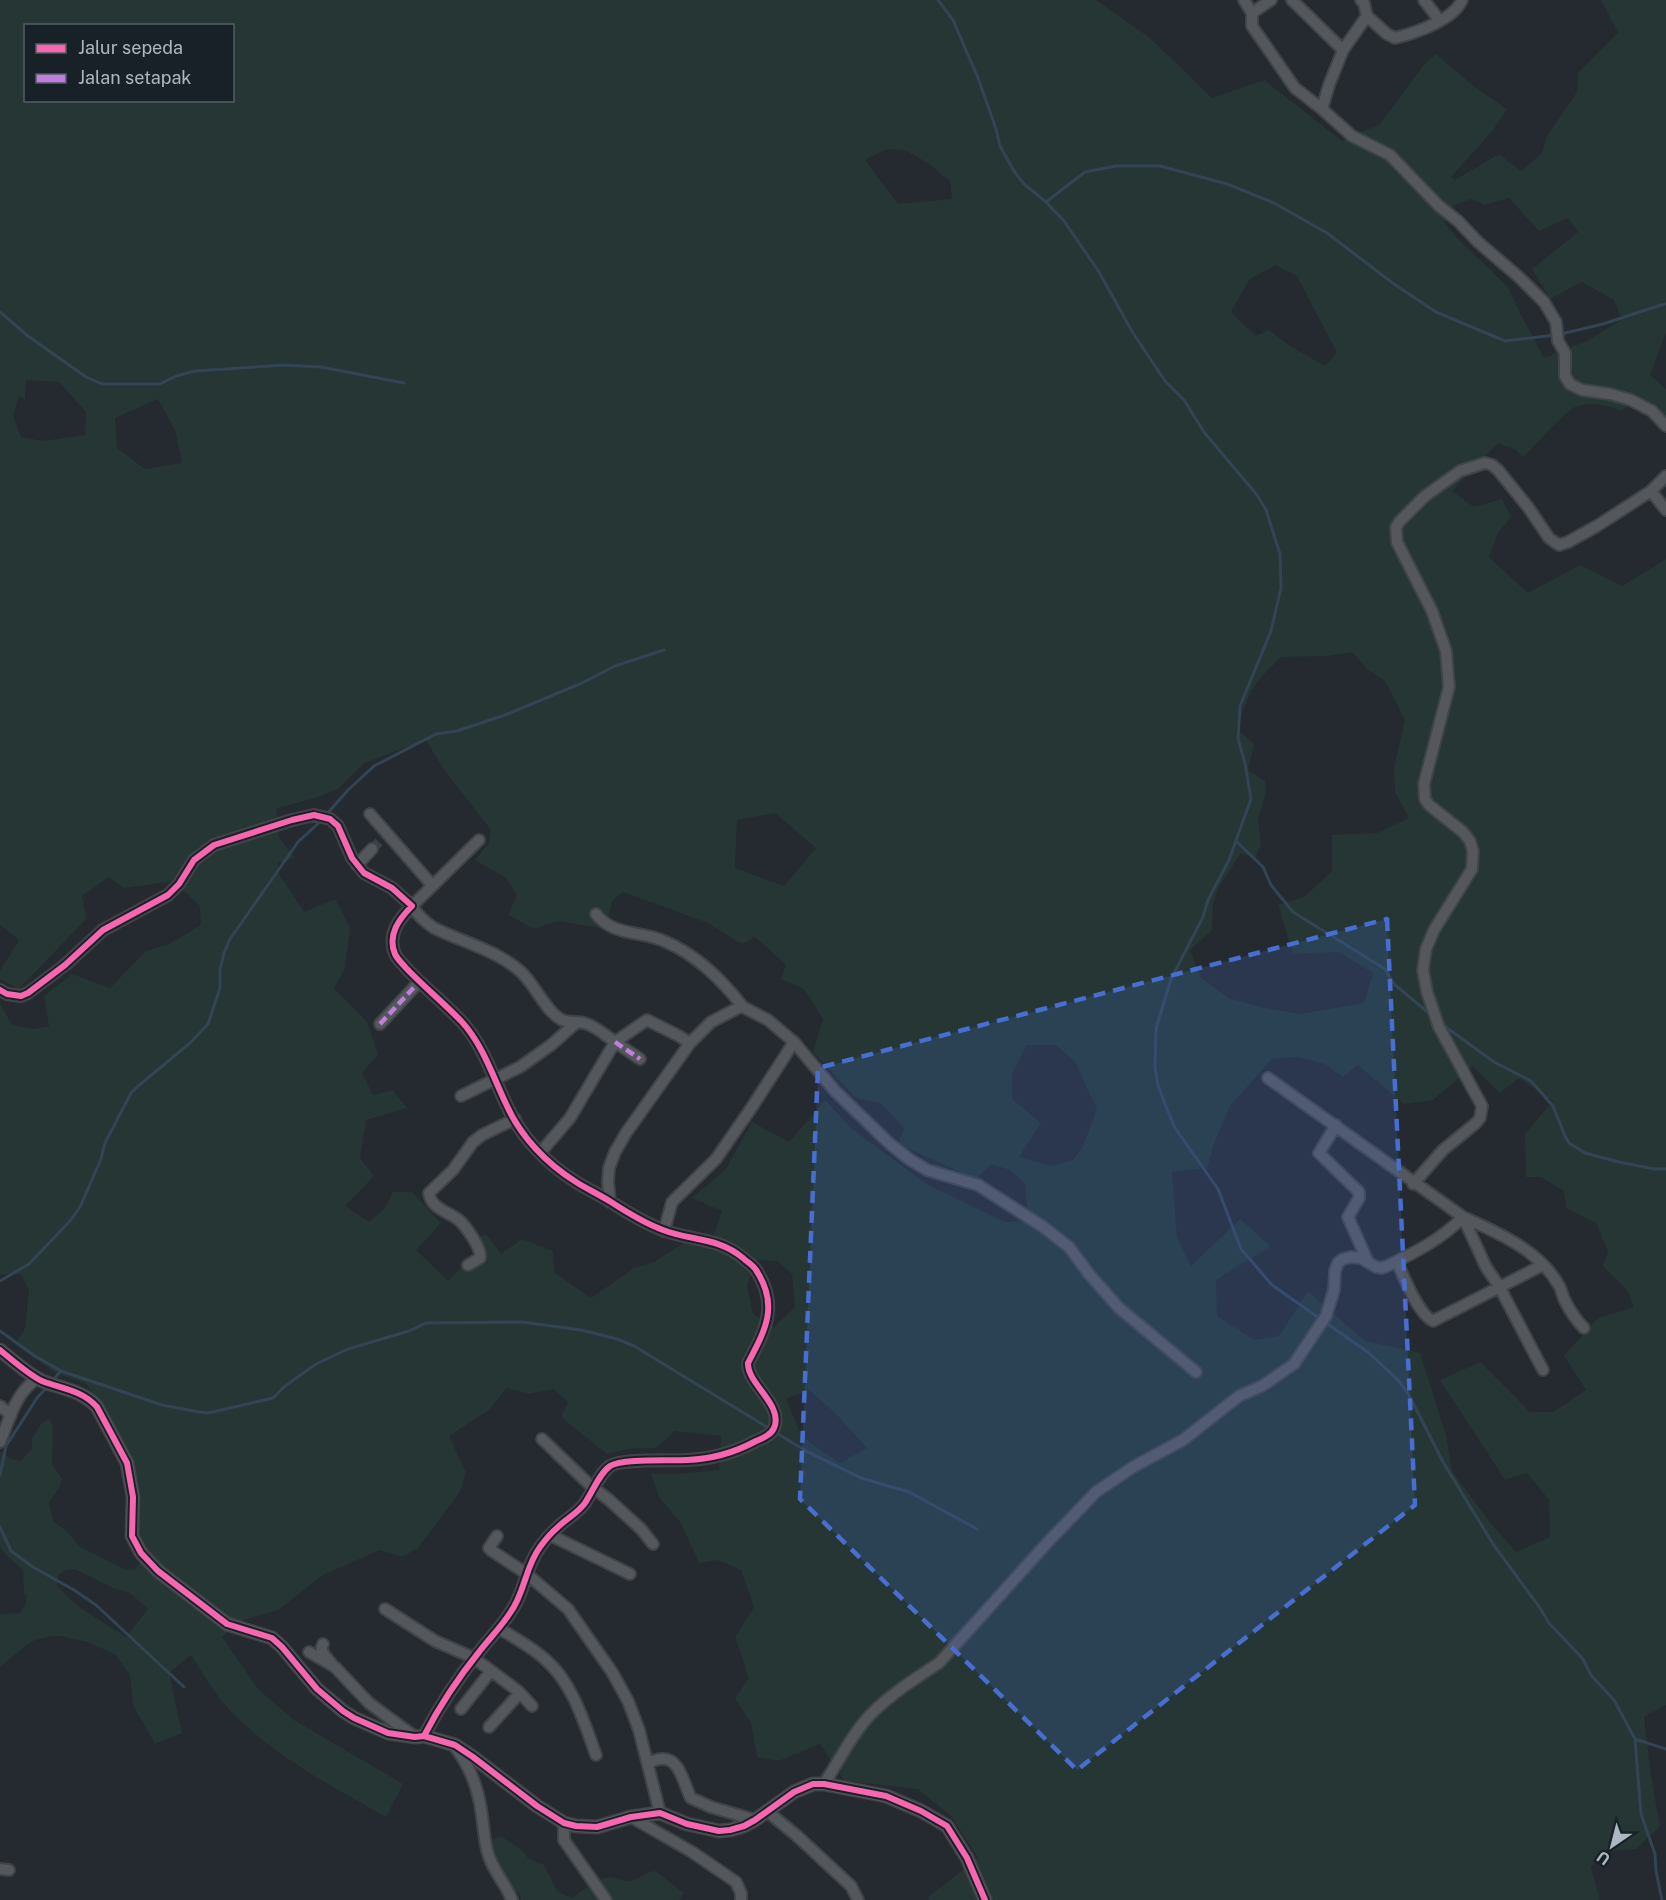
<svg xmlns="http://www.w3.org/2000/svg" width="1666" height="1900" font-family="'Public Sans',sans-serif">
<style>
.green{fill:#253635;fill-rule:evenodd}
.lines{fill:none;stroke-linecap:round;stroke-linejoin:round}
.stream{stroke:#345;stroke-width:3}
.minor-tunnel{stroke:#393f45;stroke-width:10;stroke-dasharray:10 5;stroke-linecap:butt}
.minor-casing{stroke:#404448;stroke-width:14}
.tertiary-casing{stroke:#404448;stroke-width:15}
.minor{stroke:#54585d;stroke-width:10}
.tertiary{stroke:#54585d;stroke-width:12}
.quiet{stroke:#c07fdc;stroke-width:4.5;stroke-dasharray:9 4.5;stroke-linecap:butt}
.cycleway-casing{stroke:#192128;stroke-width:10}
.cycleway{stroke:#f766af;stroke-width:6}
.marked{fill:#486ed1;fill-opacity:0.2;stroke:#486ed1;stroke-width:4.5;stroke-dasharray:12 8;stroke-linejoin:round}
</style>
<rect width="100%" height="100%" fill="#242a2f"/>
<path class="green" d="M0,0H1096L1149,37L1212,98L1264,80L1342,141L1380,124L1426,62L1436,54L1476,88L1507,109L1493,130L1451,177L1455,180L1499,154L1521,171L1542,153L1547,136L1577,92L1578,73L1618,33L1601,0H1666V332L1650,375L1666,389V420L1640,398L1621,411C1607,405 1590,401 1575,407C1566,411 1533,448 1523,457L1516,450L1498,443L1452,491L1474,507L1502,499L1511,517L1498,533L1489,557L1528,593L1580,565L1622,586L1666,559V1705L1644,1717L1651,1776L1660,1826L1636,1849L1602,1852L1591,1867L1600,1900H930L927,1898L978,1858L951,1816L918,1789L845,1781L820,1744L781,1760H773L757,1757L751,1723L735,1698L749,1678L735,1637L754,1607L741,1570L718,1560L699,1563L681,1523L659,1497L651,1474H677L719,1470L721,1436L675,1431L656,1448L628,1449L607,1454L561,1417L568,1402L553,1389L528,1394L506,1388L490,1409L449,1436L466,1472L460,1492L418,1548L402,1557L380,1550L323,1575L278,1610L244,1620L222,1637L258,1689L294,1720L403,1784L386,1817C330,1785 269,1754 225,1705C212,1690 202,1671 191,1655L169,1673L182,1733L155,1744L133,1705L130,1675L116,1655L88,1642L60,1636H52L35,1640L28,1644L0,1667V1614L20,1613L25,1605L27,1596L24,1593L23,1570L7,1556L0,1547V1451L11,1459L20,1461L32,1449V1439L36,1432L41,1424L49,1419L53,1426L52,1464L62,1479L59,1488L49,1502L53,1521L69,1533L79,1546L126,1570H135L146,1552L135,1534L136,1498L128,1451L112,1419L85,1383L56,1373L15,1345L25,1328L29,1291L21,1274L0,1275V1004L12,1025L33,1029L49,1026L44,996L72,974L110,988L146,951L169,944L201,925L200,906L173,881L124,888L109,877L82,896L86,919L19,989L0,979V971L19,940L0,925ZM26,26H232V100H26ZM887,149L905,150L929,164L950,181L952,199L898,204L865,160ZM1509,198L1539,231L1568,218L1578,232L1532,269L1550,299L1582,282L1614,300L1622,319L1589,340L1544,358L1518,309L1508,287L1456,237L1444,222L1453,206L1471,199L1485,205ZM1275,265L1297,276L1337,353L1325,366L1290,346L1269,330L1256,336L1231,312L1249,280ZM26,380L59,382L86,412L85,435L43,441L21,437L13,415L19,396L25,400ZM158,399L175,430L182,463L145,469L117,448L115,418ZM1352,652L1367,669L1385,681L1405,720L1394,768L1395,792L1409,818L1377,833L1332,835V871L1304,897L1278,905L1293,954L1339,952L1373,973L1364,1003L1300,1014L1260,1007L1229,998L1201,978L1190,950L1212,930L1213,903L1220,885L1241,853L1255,858L1261,845L1258,820L1266,792L1265,781L1248,770L1254,744L1236,728L1250,693L1260,678L1281,657L1327,656ZM426,740L442,767L491,830L489,843L475,860L506,878L517,895L508,915L534,929L558,921L606,929L612,901L623,892L708,923L742,944L755,937L786,965L781,979L804,989L823,1019L813,1052L856,1098L880,1103L904,1128L898,1144L976,1179L991,1164L1010,1170L1025,1184L1028,1221L1005,1222L928,1185L852,1129L825,1100L789,1142L752,1122L726,1169L692,1198L722,1211L710,1246L685,1242L654,1262L634,1268L591,1298L554,1272L553,1251L522,1239L501,1254L486,1234L473,1239L479,1250L448,1281L416,1250L441,1223L412,1192H393L384,1209L369,1222L345,1206L374,1176L360,1158L366,1120L407,1108L393,1090L373,1095L362,1073L378,1054L367,1022L334,989L345,968L350,927L335,899L304,912L279,874L278,863L295,858L279,837L276,809L321,796L339,788L364,763ZM775,813L816,848L784,886L735,868L737,820ZM1027,1045H1056L1075,1062L1097,1109L1082,1148L1073,1160L1051,1166L1019,1157L1041,1123L1012,1099V1074ZM1297,1057L1325,1064L1343,1077L1358,1065L1404,1104L1433,1100L1473,1066L1500,1093L1519,1078L1553,1101L1525,1134L1526,1177H1541L1564,1191L1566,1208L1596,1223L1608,1251L1603,1266L1627,1290L1634,1307L1598,1318L1564,1356L1586,1390L1553,1412H1530L1480,1362L1440,1380L1505,1480L1527,1473L1549,1500L1550,1537L1516,1552L1489,1521L1452,1471L1446,1435L1420,1353L1365,1341L1308,1291L1279,1336L1254,1340L1217,1316L1216,1280L1271,1246L1240,1219L1191,1266L1177,1237L1172,1172L1207,1168L1215,1141L1230,1106L1272,1059ZM757,1260L777,1261L792,1274L795,1307L774,1327L753,1314L747,1285ZM809,1390L835,1413L867,1448L840,1463L809,1442L799,1430L786,1399ZM75,1569L113,1588L130,1593L148,1609L126,1637L79,1607L57,1586L59,1574L66,1570Z
M501,1836L523,1851L528,1858L544,1865L557,1891L572,1898C581,1892 600,1877 610,1877C616,1877 622,1882 629,1881C639,1880 645,1872 655,1871L684,1893L679,1900H521L519,1892L511,1893L492,1853L493,1839Z"/>
<g class="lines">
<path class="stream" d="M938,0L953,20L978,78L996,129L1000,146L1014,171L1024,184L1046,202L1064,221L1099,272L1133,333L1165,381L1184,400L1204,432L1257,495L1266,510L1280,554L1281,588L1271,631L1240,706L1238,739L1245,763L1251,799L1229,860L1208,900L1203,917L1171,979L1156,1029L1155,1067L1158,1085L1165,1104L1175,1128L1218,1189L1241,1249L1272,1285L1369,1353L1399,1381L1409,1395L1443,1462L1493,1544L1540,1608L1549,1623L1583,1659L1591,1675L1614,1700L1635,1739L1641,1814L1655,1854L1656,1871L1662,1900
M1046,202L1085,172L1116,166H1160L1227,184L1274,203L1327,233L1394,284L1436,312L1505,341L1555,335
M0,312L28,336L86,377L102,384H160L176,376L195,371L284,365L321,367L404,383
M1561,334L1603,324L1661,305L1666,304
M326,815L348,790L374,766L436,734L457,731L505,715L582,683L615,666L664,650
M1236,841L1263,867L1271,885L1293,912L1385,969L1394,984L1431,1015
M1443,1025L1494,1062L1531,1081L1553,1106L1565,1136L1569,1143L1585,1153L1619,1162L1654,1169H1666
M0,1281L29,1264L70,1221L80,1207L101,1159L105,1143L131,1093L137,1087L190,1043L208,1024L220,988V970L224,953L230,939L298,842L322,820
M0,1331L35,1356L61,1371L162,1405L199,1412L208,1413L273,1398L285,1386L316,1364L348,1349L409,1331L426,1323L522,1322L581,1330L617,1339L634,1346L806,1451L861,1478L909,1492L977,1529
M52,1381L61,1371
M0,1475L6,1446L37,1398L48,1386
M0,1527L11,1551L33,1567L74,1590L96,1605L184,1687
M1635,1739L1666,1749"/>
<path class="minor-tunnel" d="M372,849L383,838"/>
<g class="minor-casing">
<path id="minor" d="M1244,0L1252,13V26L1295,88L1322,109
M1292,0L1343,50
M1361,0L1364,3L1367,16L1343,50L1329,85L1322,109L1352,136L1390,155L1439,206L1458,221L1478,242L1520,278L1544,302L1556,322L1558,341L1565,353V376L1570,384L1582,390L1610,394L1631,400L1652,411L1666,426
M1424,0L1440,21
M1252,13L1271,0
M1367,16L1387,34L1395,38C1415,33 1454,20 1462,0
M1651,491L1666,510
M370,814L432,885
M479,840L412,906C418,916 425,922 434,928C462,942 496,950 520,971C535,984 545,1011 562,1020C569,1023 577,1021 584,1023C596,1026 606,1036 615,1042L647,1020L679,1036L690,1043L711,1022L738,1008L743,1007L768,1020L794,1042L835,1091L889,1143L909,1159L927,1170L978,1185L1042,1226L1069,1247L1089,1274L1119,1308L1196,1372
M357,865L372,849
M596,914C612,936 642,931 664,941C697,955 721,979 743,1007
M0,990L7,994L21,996L28,993L65,965L103,930L168,895L179,884L194,860L214,845L292,820L314,815L330,819L338,826L352,858L364,873L392,888L412,906C399,919 387,935 395,954C397,959 403,964 406,968C424,987 444,1003 462,1022C483,1045 493,1077 507,1106C521,1137 547,1164 576,1182C587,1189 600,1195 611,1202C628,1213 644,1223 663,1230C691,1241 718,1237 743,1258C747,1262 753,1265 756,1270C779,1305 766,1329 748,1363C747,1384 784,1405 774,1428C771,1435 763,1438 756,1441C734,1453 712,1459 687,1460C670,1461 622,1458 610,1466C599,1474 593,1491 585,1503C578,1513 566,1519 558,1527C551,1533 545,1540 540,1547C525,1567 525,1593 510,1613C501,1627 489,1639 479,1652C458,1678 439,1707 424,1736
M380,1024L419,982
M461,1096L520,1067L551,1045L577,1022
M1336,1125L1319,1153L1359,1192V1198L1348,1217L1368,1262
M540,1153L570,1118L615,1042L640,1059
M1413,1184L1443,1150L1476,1123L1480,1118L1482,1106L1439,1027L1427,992L1423,970L1426,949L1434,930L1472,869L1473,851L1470,841L1463,832L1429,805L1425,799L1424,784L1449,687L1446,651L1432,611L1397,542L1396,527L1400,521L1425,496L1460,471L1485,463L1492,465L1498,470L1528,507L1549,538L1559,545L1568,542L1597,526L1651,491L1666,476
M610,1202L608,1182L609,1168L615,1152L626,1133L690,1043
M1463,1217L1486,1267L1499,1286L1543,1370
M1463,1217C1496,1232 1539,1250 1558,1284C1562,1289 1562,1296 1565,1301C1570,1311 1576,1320 1584,1328
M664,1231L672,1202L716,1159L752,1107L794,1042
M1397,1262C1404,1277 1418,1314 1433,1321L1543,1265
M468,1265L480,1258C482,1249 467,1228 460,1221C450,1212 431,1209 429,1193L453,1170L473,1142L482,1135L515,1119
M0,1406L11,1415
M542,1439L593,1488L608,1499L641,1529L653,1544
M0,1442C10,1418 15,1393 38,1378
M550,1535L630,1574
M497,1536L489,1548L492,1551L527,1574L568,1609L612,1672L628,1701L639,1730L660,1813
M385,1609L435,1641L474,1658L518,1691L532,1706
M499,1628C514,1638 532,1647 546,1660C573,1684 584,1722 596,1755
M323,1644C319,1651 326,1657 331,1663
M309,1652L335,1667L369,1703L415,1737
M461,1709L491,1671
M489,1727L520,1693
M456,1748C467,1763 475,1780 479,1799C483,1815 483,1833 487,1850C491,1869 505,1882 512,1900
M648,1763C652,1761 657,1759 662,1759C680,1757 684,1786 691,1798L711,1807L755,1820
M824,1784C839,1761 852,1734 871,1714C891,1694 916,1678 939,1663L1047,1543L1096,1492L1133,1467L1183,1440L1239,1396L1262,1386L1294,1364L1326,1316L1334,1290L1335,1271L1338,1263L1343,1259L1351,1257L1361,1258L1376,1267L1382,1268L1387,1266C1414,1253 1442,1239 1463,1217L1268,1078
M768,1812L796,1835L851,1886L858,1900
M631,1817L692,1852L736,1882L741,1893V1900
M564,1823V1840L606,1900
M0,1869L9,1870"/>
</g>
<g class="tertiary-casing">
<path id="tertiary" d="M0,1350C11,1359 29,1375 42,1381C62,1389 82,1390 97,1407L127,1463L133,1497L132,1536L141,1553L158,1571L227,1624L272,1638L282,1647L317,1689L343,1711L354,1718L388,1733L415,1737L424,1736L455,1745L473,1757L537,1806L564,1823L576,1826L597,1827L631,1817L660,1813L687,1824L719,1831L730,1830L744,1826L755,1820L794,1792L813,1784H824L886,1796L921,1811L947,1826L967,1858L985,1900"/>
</g>
<use href="#minor" class="minor"/>
<use href="#tertiary" class="tertiary"/>
<path class="quiet" d="M380,1024L419,982
M615,1042L640,1059"/>
<g class="cycleway-casing">
<path id="cycleway" d="M0,990L7,994L21,996L28,993L65,965L103,930L168,895L179,884L194,860L214,845L292,820L314,815L330,819L338,826L352,858L364,873L392,888L412,906C399,919 387,935 395,954C397,959 403,964 406,968C424,987 444,1003 462,1022C483,1045 493,1077 507,1106C521,1137 547,1164 576,1182C587,1189 600,1195 611,1202C628,1213 644,1223 663,1230C691,1241 718,1237 743,1258C747,1262 753,1265 756,1270C779,1305 766,1329 748,1363C747,1384 784,1405 774,1428C771,1435 763,1438 756,1441C734,1453 712,1459 687,1460C670,1461 622,1458 610,1466C599,1474 593,1491 585,1503C578,1513 566,1519 558,1527C551,1533 545,1540 540,1547C525,1567 525,1593 510,1613C501,1627 489,1639 479,1652C458,1678 439,1707 424,1736
M0,1350C11,1359 29,1375 42,1381C62,1389 82,1390 97,1407L127,1463L133,1497L132,1536L141,1553L158,1571L227,1624L272,1638L282,1647L317,1689L343,1711L354,1718L388,1733L415,1737L424,1736L455,1745L473,1757L537,1806L564,1823L576,1826L597,1827L631,1817L660,1813L687,1824L719,1831L730,1830L744,1826L755,1820L794,1792L813,1784H824L886,1796L921,1811L947,1826L967,1858L985,1900"/>
</g>
<use href="#cycleway" class="cycleway"/>
</g>
<path class="marked" d="M1387,919L1415,1505L1077,1770L800,1499L818,1068Z"/>
<rect x="24" y="24" width="210" height="78" fill="#192128" stroke="#545d65" stroke-width="1.5"/>
<rect x="36" y="44" width="30" height="9" fill="#f766af" stroke="#545d65" stroke-width="1.5"/>
<text x="78" y="54" font-size="18" fill="#adb7c1">Jalur sepeda</text>
<rect x="36" y="74" width="30" height="9" fill="#c07fdc" stroke="#545d65" stroke-width="1.5"/>
<text x="78" y="84" font-size="18" fill="#adb7c1">Jalan setapak</text>
<g transform="translate(1612 1846) rotate(215)" stroke="#192128" stroke-width="4.5" paint-order="stroke">
<path d="M0-4.5L10 22L0 15L-10 22Z" fill="#adb7c1"/>
<text y="-9" font-size="16" font-weight="bold" text-anchor="middle" fill="#adb7c1">U</text>
</g>
</svg>
